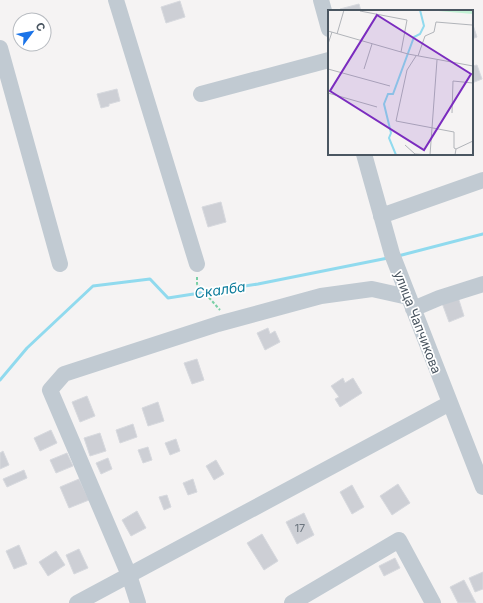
<svg xmlns="http://www.w3.org/2000/svg" width="483" height="603" font-family="Inter,sans-serif">
<style>
.lines{fill:none;stroke-linecap:round;stroke-linejoin:round}
.stream{stroke:#90daee;stroke-width:3}
.building{fill:#cdcfd5;stroke:#d7d9de}
.path{stroke:#7ad0a6;stroke-width:2;stroke-dasharray:3 2;stroke-linecap:butt}
.minor{stroke:#c1cad2;stroke-width:16}
.labels{text-anchor:middle;stroke-width:3.5;stroke-linejoin:round;paint-order:stroke}
.number-label{font-size:11px;fill:#6b747e}
.street-label{font-size:13px;fill:#4a5661;stroke:#fff}
.water-label{font-size:14px;font-style:italic;fill:#0c7c9b;stroke:#fff}
.inset-river{fill:none;stroke:#90daee;stroke-width:2}
.inset-road{fill:none;stroke:#b1b4b9;stroke-width:1}
.view{fill:#7b2cbf;fill-opacity:0.15;stroke:#7b2cbf;stroke-width:2}
.inset-edge{fill:none;stroke:#4a5661;stroke-width:2}
</style>
<rect width="100%" height="100%" fill="#f5f3f3"/>
<g class="lines">
<path class="stream" d="M398,256L483,234
M0,380L27,348L93,286L150,279L168,298L258,284L388,258"/>
</g>
<path class="building" d="M180,1L185,17L166,23L161,7Z
M359,4L361,11H341L340,9Z
M472,22L477,37L472,39Z
M477,65L482,79L472,83V66Z
M117,89L120,101L109,104V106L101,108L97,94Z
M221,202L226,222L208,227L202,207Z
M458,297L464,316L449,322L442,303Z
M268,328L270,334L275,331L280,342L265,350L257,333Z
M197,359L204,380L192,384L184,363Z
M343,378L345,383L353,378L362,393L340,407L335,399L339,397L331,386Z
M87,396L95,416L80,422L72,402Z
M158,402L164,421L148,426L142,408Z
M133,424L137,437L120,443L116,430Z
M51,430L57,443L40,451L34,438Z
M100,433L106,451L90,456L84,438Z
M176,439L180,451L170,455L165,443Z
M148,447L152,460L143,463L138,450Z
M3,451L9,465L0,469V453Z
M67,453L73,466L56,473L50,460Z
M108,458L112,469L101,474L96,463Z
M216,460L224,474L214,480L206,466Z
M24,470L27,478L7,487L3,479Z
M79,479L89,500L69,508L60,487Z
M193,479L197,492L188,495L183,483Z
M398,484L410,503L392,515L380,496Z
M352,485L364,507L352,514L340,492Z
M167,495L171,507L164,510L159,497Z
M137,511L146,528L131,536L122,520Z
M304,513L314,535L297,544L286,522Z
M262,534L278,561L264,570L247,543Z
M19,545L27,564L14,569L6,551Z
M79,549L88,568L74,574L66,555Z
M56,551L65,565L48,576L39,562Z
M395,558L400,568L384,576L379,566Z
M483,572V589L475,592L469,578Z
M464,580L476,603H458L450,587Z"/>
<g class="lines">
<path class="path" d="M197,277V284L220,310"/>
<path class="minor" d="M116,0L197,264
M321,0L329,29
M0,48L60,264
M201,94L329,60
M364,154L392,254L483,487
M381,216L483,180
M413,309L439,298L483,284
M77,603L450,403
M138,603L129,575L50,390L64,374L218,324L321,296L372,289L408,297
M292,603L399,540L433,603"/>
</g>
<g class="labels">
<g class="number-label">
<text x="300" y="532">17</text>
</g>
<g class="street-label">
<text transform="translate(418 322) rotate(69)" y="5">улица Чапчикова</text>
</g>
<g class="water-label">
<text transform="translate(220 290) rotate(-8)" y="5">Скалба</text>
</g>
</g>
<g transform="translate(328 10)">
<rect width="145" height="145" fill="#f5f3f3"/>
<path d="M99,0H145V4Z" fill="#c3f1d5"/>
<path class="inset-river" d="M68,145L61,128L63,123L56,94L60,84H65L86,27L92,24L96,16L92,0"/>
<path class="inset-road" d="M32,1L79,10L73,42M0,21L80,44L145,56M9,24L16,0M0,34L4,22M88,46L79,60L68,111L126,122V138L128,139M90,46L97,26L106,22L108,12L144,15M0,59L62,76M36,59L44,34M0,83L49,97M124,103L125,71L145,73M77,135L87,144L102,145L109,50M127,145L128,139L145,131"/>
<path class="view" d="M49,5L143,64L96,140L2,81Z"/>
<rect width="145" height="145" class="inset-edge"/>
</g>
<g transform="translate(32 32) rotate(58)"><circle r="19" fill="#ffffff" stroke="#b7bbc0"/>
<path d="M0-3L7 15L0 10L-7 15Z" fill="#1a73e8"/>
<text y="-6" font-size="11" font-weight="bold" text-anchor="middle" fill="#4a5661">С</text>
</g>
</svg>
